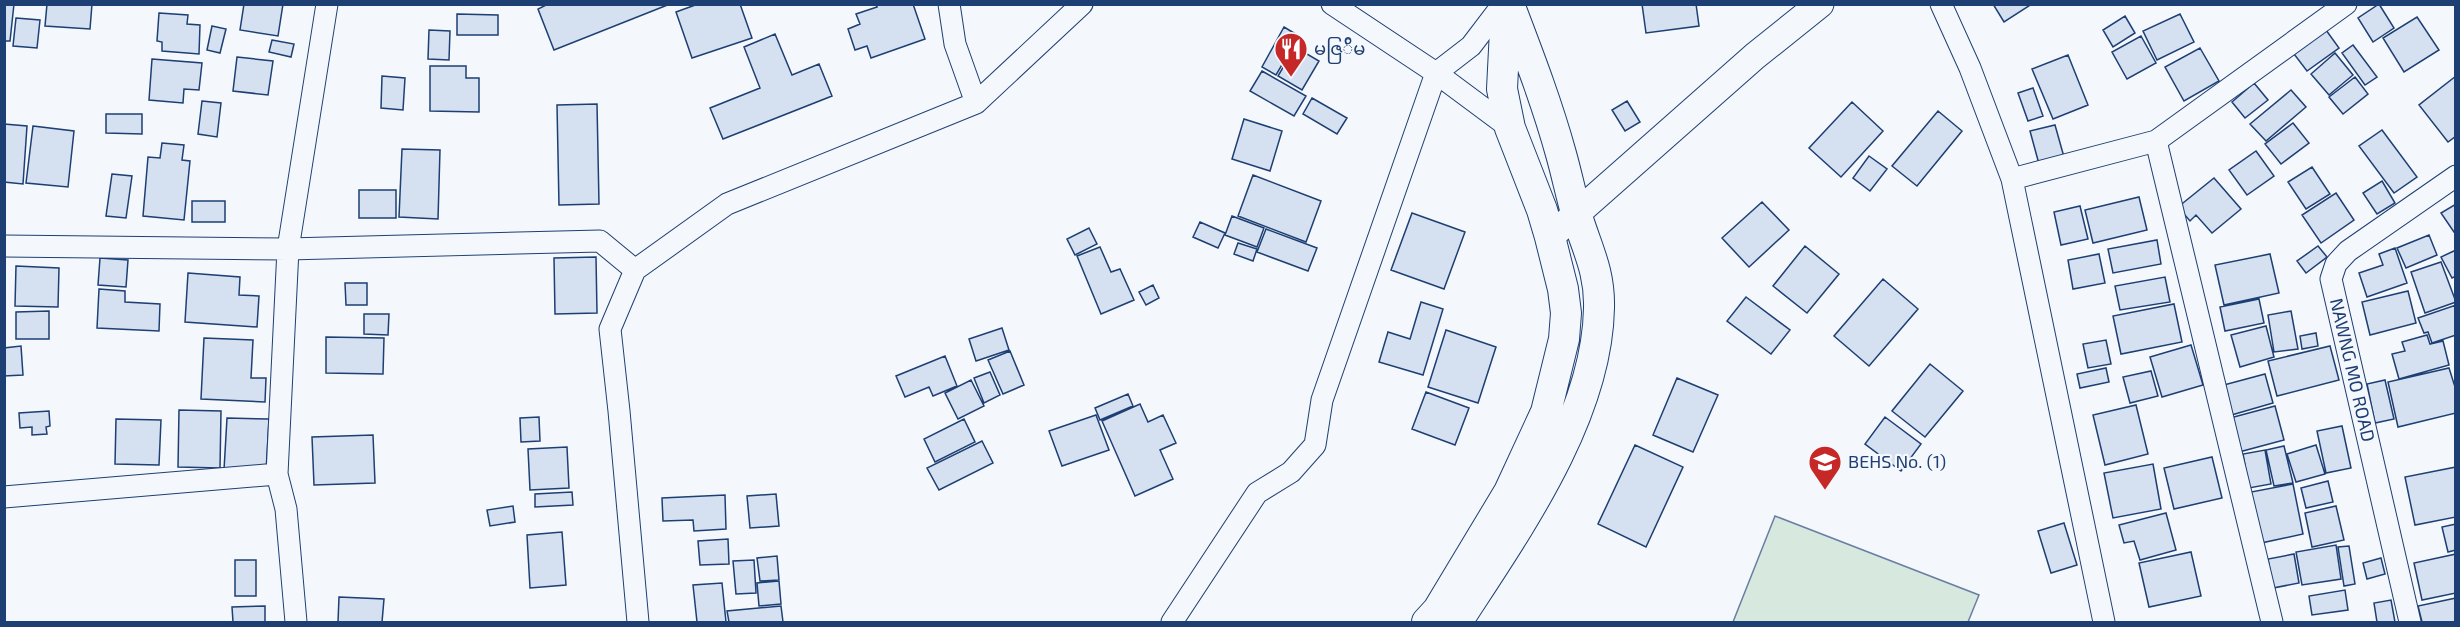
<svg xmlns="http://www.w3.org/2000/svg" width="2460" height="627" font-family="'Exo 2','Noto Sans Myanmar',sans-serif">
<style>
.green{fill:#d7e8df;stroke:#687fa3;stroke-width:1.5}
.building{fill:#d5e0f0;stroke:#1d3f73;stroke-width:1.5}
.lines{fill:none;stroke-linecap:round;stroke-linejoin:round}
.minor-casing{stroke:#1d3f73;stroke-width:23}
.tertiary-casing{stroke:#1d3f73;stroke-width:29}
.secondary-casing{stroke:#1d3f73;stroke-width:32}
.minor{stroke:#f4f7fb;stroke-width:21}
.tertiary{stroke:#f4f7fb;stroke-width:27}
.secondary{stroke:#f4f7fb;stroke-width:30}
.labels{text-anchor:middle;stroke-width:4.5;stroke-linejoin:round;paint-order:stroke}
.poi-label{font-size:18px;fill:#1d3f73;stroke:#f4f7fb;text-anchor:start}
.street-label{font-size:18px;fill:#1d3f73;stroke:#f4f7fb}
</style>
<rect width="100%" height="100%" fill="#f4f7fb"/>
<path class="green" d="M1775,516L1979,595L1968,622H1733Z"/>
<path class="building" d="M4,4H14L10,41H4Z
M47,4H92L90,29L45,26Z
M244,4H283L278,36L240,30Z
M548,4H670L554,50L538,9Z
M698,4H740L752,38L692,58L676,12Z
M876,4H913L925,39L871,58L867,46L855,50L848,29L860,24L856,14L877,7Z
M1642,4H1696L1699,26L1646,33Z
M1993,4H2032L2004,22Z
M2379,4L2394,28L2373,42L2358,18Z
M159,13L188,15L187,24L200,25L199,54L162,51V42L157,41Z
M457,14L498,15V35H457Z
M2180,14L2194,42L2157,60L2143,31Z
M2125,16L2135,33L2113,47L2103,30Z
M2417,17L2439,50L2404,72L2383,38Z
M16,18L40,20L37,48L13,46Z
M212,26L226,29L220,53L207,50Z
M1284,27L1299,36L1276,75L1262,67Z
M429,30L450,31L449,60L428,59Z
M2326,30L2339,48L2307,71L2294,54Z
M775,34L792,75L819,64L832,96L723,139L710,108L760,88L744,47Z
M2141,36L2156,63L2127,79L2112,52Z
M272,40L294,44L291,57L269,52Z
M2353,45L2377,77L2365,85L2342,53Z
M1295,47L1319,61L1302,90L1278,76Z
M2200,48L2219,81L2184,101L2165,67Z
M2335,53L2353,75L2329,95L2311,74Z
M2068,55L2088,105L2053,119L2032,69Z
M237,57L273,61L268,95L233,91Z
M152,59L202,63L199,90L184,89L183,103L149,100Z
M430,66H466V78H479V112L430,111Z
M1262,71L1306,96L1294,116L1250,91Z
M382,76L405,78L403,110L381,108Z
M2456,76V136L2448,142L2419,105Z
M2355,77L2368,94L2343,114L2329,97Z
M2254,83L2268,100L2245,118L2232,102Z
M2033,88L2043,116L2028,121L2018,93Z
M2291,90L2306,107L2266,141L2250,124Z
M1312,98L1347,118L1337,134L1303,114Z
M202,101L221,103L217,137L198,134Z
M1627,101L1640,122L1625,131L1612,110Z
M1852,102L1883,131L1841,177L1809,148Z
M597,104L599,204L559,205L557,105Z
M1938,111L1962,131L1917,186L1892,166Z
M106,114H142V134L106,133Z
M1244,119L1282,131L1270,171L1232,159Z
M2293,123L2309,143L2281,164L2265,144Z
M4,124L27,126L23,184L4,182Z
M2055,125L2064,157L2039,164L2030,131Z
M33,126L74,131L68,187L26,183Z
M2382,130L2417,177L2394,193L2359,146Z
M162,143L184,145L182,160L190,161L184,220L143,216L148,157L160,158Z
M402,149L440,150L438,219L399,217Z
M2256,151L2274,176L2247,195L2229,170Z
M1869,156L1887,169L1870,191L1853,178Z
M2312,167L2330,194L2306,209L2288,182Z
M112,174L132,176L126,218L106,216Z
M1253,175L1321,201L1306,242L1238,216Z
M2214,178L2241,209L2212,233L2196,215L2190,221L2178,207Z
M2382,181L2395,203L2377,214L2363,193Z
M359,190H396V218H359Z
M2336,193L2354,220L2321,243L2302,215Z
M2139,197L2147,230L2093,243L2085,210Z
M192,201H225V222H192Z
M1762,202L1789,230L1749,267L1722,238Z
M2456,204V231L2454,232L2441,213Z
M2080,206L2088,239L2061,245L2054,212Z
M1412,213L1465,232L1444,289L1391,270Z
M1232,216L1264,228L1257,247L1225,235Z
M1200,222L1225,233L1218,248L1193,237Z
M1089,228L1097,244L1075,255L1067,239Z
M1266,229L1317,248L1308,271L1257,252Z
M2429,235L2437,255L2406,268L2397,248Z
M2157,240L2161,264L2113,273L2108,249Z
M1238,243L1257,249L1253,261L1234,254Z
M1805,246L1839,274L1807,313L1773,286Z
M2318,246L2327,257L2306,273L2297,261Z
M1100,247L1111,272L1120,269L1134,300L1101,314L1077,256Z
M2395,248L2407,283L2367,297L2359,273L2383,265L2379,254Z
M2456,250V276L2452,278L2441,257Z
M2099,254L2105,283L2073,289L2068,260Z
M2270,254L2279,293L2224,305L2215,265Z
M596,257L597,313L555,314L554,258Z
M100,258L128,260L126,287L98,285Z
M2441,262L2456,302L2425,313L2411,272Z
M16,266L59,268L58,307L15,306Z
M188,273L240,277L239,295L259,296L257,327L185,322Z
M2165,277L2170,302L2120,310L2115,286Z
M1883,279L1918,309L1869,366L1834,336Z
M345,283H367V305H346Z
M1153,285L1159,298L1146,305L1139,292Z
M99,289L125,291V302L160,304L159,331L97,328Z
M2408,291L2416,323L2370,335L2362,302Z
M1746,297L1790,330L1771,354L1727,321Z
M2259,299L2264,323L2225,331L2220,307Z
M1421,302L1443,309L1423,375L1379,362L1388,332L1410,339Z
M2174,304L2182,342L2121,354L2113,316Z
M2456,305V335L2432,343L2428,332L2424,333L2418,318Z
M49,311V339H16V312Z
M2291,311L2298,349L2274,352L2268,315Z
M364,314H389L388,335L364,334Z
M2266,326L2274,357L2240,367L2231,335Z
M1002,328L1009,350L976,361L969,339Z
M1446,330L1496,347L1478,403L1428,387Z
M2316,333L2318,346L2302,349L2300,336Z
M2427,335L2430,344L2443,341L2449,365L2399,379L2392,354L2405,351L2402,342Z
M326,337L384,338L383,374L326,373Z
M204,338L253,340L251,378H266L265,402L201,399Z
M2106,340L2111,364L2088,368L2083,344Z
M2191,345L2203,385L2162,397L2150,357Z
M21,346L23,375L4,376V348Z
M2330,346L2339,380L2277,396L2268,361Z
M1010,351L1024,385L1003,394L988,360Z
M945,356L957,386L933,396L929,387L905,397L896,376Z
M1930,364L1963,391L1925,437L1892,411Z
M2106,368L2109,382L2080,388L2077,374Z
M2449,368L2456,390V413L2398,427L2388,382Z
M2151,371L2158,396L2130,403L2123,377Z
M990,372L1000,395L984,403L974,378Z
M2265,374L2273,403L2228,416L2220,386Z
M1677,378L1718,395L1693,452L1653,435Z
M971,380L984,406L958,419L945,393Z
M2385,380L2394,419L2375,423L2367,384Z
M1426,392L1469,408L1455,445L1412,429Z
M1128,394L1133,406L1100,420L1095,408Z
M1140,404L1148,422L1163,415L1176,443L1160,450L1173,479L1135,496L1102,421Z
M2136,405L2148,454L2105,465L2093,415Z
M2275,406L2284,440L2239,452L2230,418Z
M179,410L221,411L220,468L178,467Z
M49,411L50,426L46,427L47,434L32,435V427L20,428L19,413Z
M1096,415L1109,450L1062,466L1049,431Z
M539,417L540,441L521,442L520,418Z
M1885,417L1921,444L1901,471L1865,444Z
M227,418L269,419L266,472L224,470Z
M116,419L161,420L159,465L115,464Z
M964,419L975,442L935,462L924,439Z
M2342,426L2351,468L2326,473L2317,431Z
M373,435L375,483L314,485L312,437Z
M982,441L993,463L939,490L927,468Z
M1635,445L1683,467L1646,547L1598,524Z
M2316,445L2325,474L2296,482L2287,454Z
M2284,446L2293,483L2274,486L2266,450Z
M567,447L569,488L530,490L528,449Z
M2265,450L2271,484L2249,488L2243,454Z
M2212,457L2222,498L2174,509L2164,468Z
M2153,464L2161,509L2113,518L2104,473Z
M2456,467V517L2415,525L2405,477Z
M2328,481L2333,502L2306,508L2301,488Z
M2293,484L2303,534L2261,543L2251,492Z
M572,492L573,505L535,507V494Z
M776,494L779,526L750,528L747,496Z
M725,495L726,529L694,531L693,520L663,521L662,498Z
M513,506L515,522L490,526L487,510Z
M2336,506L2344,540L2312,547L2305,513Z
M2166,513L2176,550L2140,560L2134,541L2124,543L2119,525Z
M2064,523L2077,565L2051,573L2038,531Z
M2456,524V550L2448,552L2442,527Z
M562,532L566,585L530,588L527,535Z
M728,539L729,564L700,565L698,541Z
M2336,545L2341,579L2302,585L2296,552Z
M2349,546L2355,584L2344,586L2338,547Z
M2191,552L2201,596L2149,607L2139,563Z
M2294,554L2299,583L2273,588L2268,559Z
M2456,554V593L2422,600L2414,563Z
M777,556L779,580L760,581L757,558Z
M2381,558L2385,574L2367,579L2363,563Z
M235,560H256V596H235Z
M754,560L756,593L736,594L733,561Z
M779,581L781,604L759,606L757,583Z
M722,583L726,622H697L693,585Z
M2345,590L2348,610L2312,615L2309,596Z
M339,597L384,599L382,622H338Z
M2456,598V622H2422L2418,606Z
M2391,600L2395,622H2377L2374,603Z
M265,606V622H233L232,607Z
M781,606L783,622H729L727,611Z"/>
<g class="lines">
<g class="minor-casing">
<path id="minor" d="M949,4L955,44L976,103
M1503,4L1471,46L1436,73L1510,128
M1941,4L1970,68L2012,179L2104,622
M2012,179L2156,141
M4,246L288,249L600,241L635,270
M4,497L277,474
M296,622L286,509L277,474L288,249L327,4
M638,622L619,411L610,329L635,270L727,204L976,103L1082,4
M1172,622L1257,493L1291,472L1315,445L1322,400L1436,73L1332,4
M2272,622L2156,141L2346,4
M2410,622L2331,279L2336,264L2348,251L2456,176"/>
</g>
<g class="tertiary-casing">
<path id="tertiary" d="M1550,237L1755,56L1820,4"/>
</g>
<g class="secondary-casing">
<path id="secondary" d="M1427,622L1438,610L1509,492L1546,412L1564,339L1566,313L1563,289L1550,237L1542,210L1510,128L1502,89L1506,10
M1457,622C1515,532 1597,419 1599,308C1600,271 1587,249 1577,216C1571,196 1567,175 1561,154C1547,103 1528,54 1509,4"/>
</g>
<use href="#minor" class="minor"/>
<use href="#tertiary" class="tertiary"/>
<use href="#secondary" class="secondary"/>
</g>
<defs>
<g id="restaurant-pin" transform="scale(1.725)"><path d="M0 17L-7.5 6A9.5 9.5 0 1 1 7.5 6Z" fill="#c62828" stroke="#f4f7fb"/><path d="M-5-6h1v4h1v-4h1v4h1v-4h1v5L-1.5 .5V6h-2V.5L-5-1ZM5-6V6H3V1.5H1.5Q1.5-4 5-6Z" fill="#fff"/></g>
<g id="school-pin" transform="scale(1.725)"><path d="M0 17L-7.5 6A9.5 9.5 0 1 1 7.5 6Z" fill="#c62828" stroke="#f4f7fb"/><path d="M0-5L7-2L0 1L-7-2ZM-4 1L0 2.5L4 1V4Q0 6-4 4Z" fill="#fff"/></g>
</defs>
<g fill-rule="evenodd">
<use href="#restaurant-pin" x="1291" y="49"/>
<use href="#school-pin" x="1825" y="462"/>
</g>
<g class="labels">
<g class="poi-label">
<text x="1314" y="55">မဇြ်ိမ</text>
<text x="1848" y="468">BEHS No. (1)</text>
</g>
<g class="street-label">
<text transform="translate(2352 370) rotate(77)" y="6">NAWNG MO ROAD</text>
</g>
</g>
<rect width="2460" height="627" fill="none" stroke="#1d3f73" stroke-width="12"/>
</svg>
